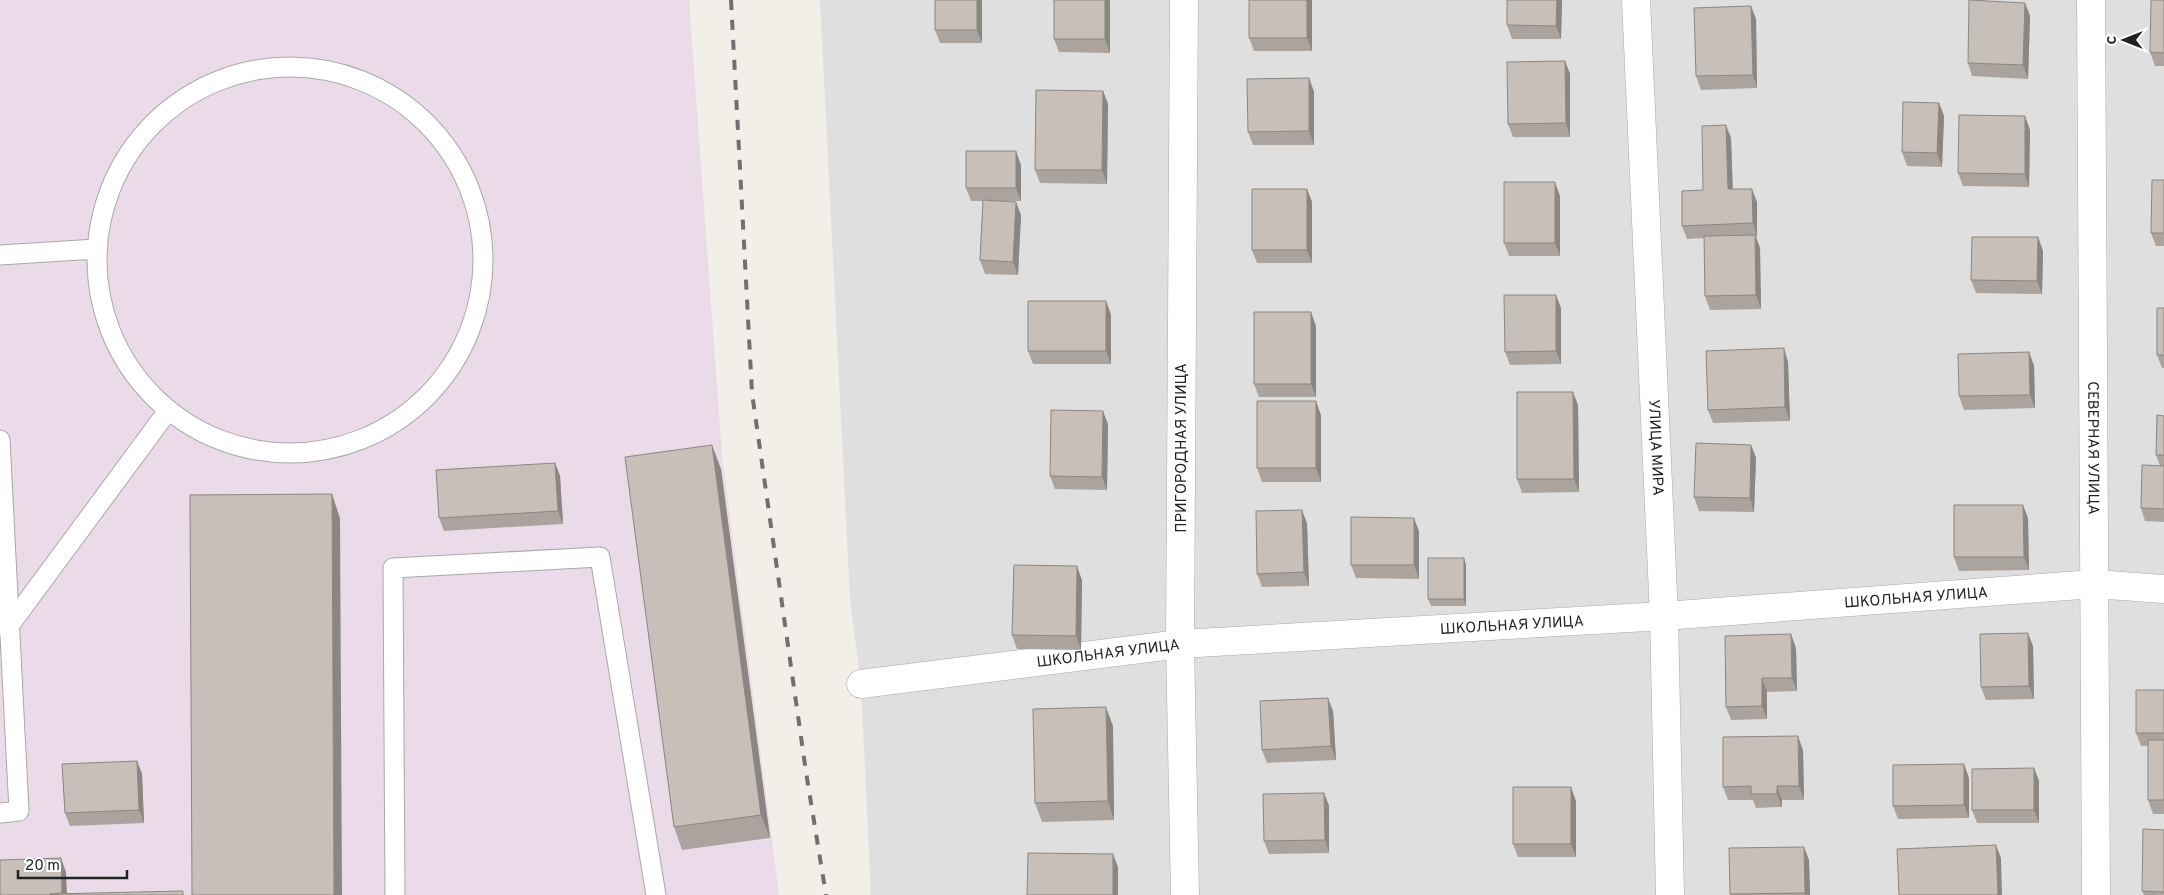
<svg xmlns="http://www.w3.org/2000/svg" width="2164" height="895" font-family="Overpass,sans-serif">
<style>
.residential{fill:#e0dfdf}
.industrial{fill:#ebdbe8}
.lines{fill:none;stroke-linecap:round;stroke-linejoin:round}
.service-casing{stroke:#a9a9a9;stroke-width:21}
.minor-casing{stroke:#a9a9a9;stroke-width:29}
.tertiary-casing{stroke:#a9a9a9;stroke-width:29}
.service{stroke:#fff;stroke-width:19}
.minor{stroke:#fff;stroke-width:28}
.tertiary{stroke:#fff;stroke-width:28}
.rail{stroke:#707070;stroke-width:4;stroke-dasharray:10 10;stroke-linecap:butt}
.wall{fill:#aba49e}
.shaded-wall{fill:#8b8681}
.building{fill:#c7bfb8;stroke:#8b8681}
.labels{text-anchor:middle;stroke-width:4;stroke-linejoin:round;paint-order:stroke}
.street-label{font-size:15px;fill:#222;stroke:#fff}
</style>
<rect width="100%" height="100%" fill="#f2efe9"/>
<path class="residential" d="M820,0H2164V895H871L861,684L850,600Z"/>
<path class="industrial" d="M0,0H689L722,455L779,895H0Z"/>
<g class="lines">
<g class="service-casing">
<path id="service" d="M97 260a193 193 0 1 1 386 0a193 193 0 1 1-386 0Z
M0,255L96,249
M0,440L19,811L0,813
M6,627L9,626L167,412
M395,895L393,568L600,557L656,895"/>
</g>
<g class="minor-casing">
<g id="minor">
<path d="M1184,0L1180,644L1185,895"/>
<path id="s1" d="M1636,0L1664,616L1670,895"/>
<path id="s2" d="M861,684L1180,644L1664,616L2094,584L2164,589"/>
</g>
</g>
<g class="tertiary-casing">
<g id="tertiary">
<path id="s3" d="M2091,0L2096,895"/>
</g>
</g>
<use href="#service" class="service"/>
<use href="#minor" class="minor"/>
<use href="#tertiary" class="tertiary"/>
<path class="rail" d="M731,0L752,393L806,772L826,895"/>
</g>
<path class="wall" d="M982,0V43H940L935,30Z
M1110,0V53L1059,52L1054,39Z
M1312,0V51H1254L1249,38Z
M1562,0L1561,39H1512L1507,25Z
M2164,0V66H2155L2150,52Z
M2025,3L2030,16L2028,79L1972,76L1968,63Z
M1751,6L1756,19L1757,88L1701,90L1696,76Z
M1565,61L1570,74V137H1513L1508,124Z
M1309,78L1314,92V145H1253L1248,132Z
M1103,91L1108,104L1107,184L1040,183L1035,170Z
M1939,103L1944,116L1942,167L1907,166L1902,152Z
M2030,130L2029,187L1963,186L1958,173Z
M1731,138L1733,189L1757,202V237H1756L1760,248L1761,309L1710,310L1705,296L1704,238L1687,239L1682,226L1703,190Z
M1021,165V201H1001L1021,215L1018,275L985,274L980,260L983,201H971L966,188Z
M2164,180V246H2156L2151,233Z
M1307,189L1312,202V263H1257L1252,250Z
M1560,196V256H1509L1504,243Z
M2038,237L2043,251L2042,294L1976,293L1971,280Z
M1106,301L1111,315V364H1033L1028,351Z
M1561,308V364L1510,365L1505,352Z
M2164,308V368H2162L2157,355Z
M1316,326V397H1259L1254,384Z
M2029,352L2034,366L2035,408L1964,410L1959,396Z
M1788,362L1790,421L1713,423L1708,410Z
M1578,405L1579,492L1522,493L1517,479Z
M1321,415V482H1262L1257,468Z
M2164,416V522L2145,521L2141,508L2160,466L2156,455Z
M1108,424L1107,490L1055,489L1050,476Z
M1751,445L1756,458L1754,512L1699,511L1694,497Z
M555,463L560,476L563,524L444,531L439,518Z
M721,469L770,838L682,850L674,827Z
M2028,518L2029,570L1959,571L1954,557Z
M1307,523L1309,586L1262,587L1257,574Z
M1419,531V579L1356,578L1351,565Z
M1466,565V606H1431L1428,599Z
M1082,580L1081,650L1017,649L1012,635Z
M2033,646L2034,699L1986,700L1981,687Z
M1796,648L1797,691L1767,692V719L1731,720L1726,707Z
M2164,690V814H2153L2148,800V746H2141L2136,733Z
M1333,711L1336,760L1267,763L1262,750Z
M1113,726L1114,820L1042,822L1035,803Z
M1803,750L1804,800H1782V807L1756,808L1753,800H1728L1723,787Z
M137,761L142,774L144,823L70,826L65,813Z
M2034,768L2039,781V823H1977L1972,810Z
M1969,778V818L1898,819L1893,806Z
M1324,793L1329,806V853L1269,854L1264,841Z
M1576,801V857H1518L1513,844Z
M2164,830V895H2144L2142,891Z
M1729,848L1809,860L1810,895H1730Z"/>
<path class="shaded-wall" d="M977,0H982V43L977,30Z
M1105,0H1110V53L1105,39Z
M1307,0H1312V51L1307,38Z
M1557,0H1562L1561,39L1556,26Z
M2025,3L2030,16L2028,79L2023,65Z
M1751,6L1756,19L1757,88L1753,75Z
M1565,61L1570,74V137L1566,123Z
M1309,78L1314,92V145L1309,131Z
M1103,91L1108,104L1107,184L1102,170Z
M1939,103L1944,116L1942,167L1937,153Z
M2025,116L2030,130L2029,187L2025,174Z
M1726,125L1731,138L1733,203L1728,189Z
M1016,151L1021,165V201L1016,188Z
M1555,182L1560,196V256L1555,243Z
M1307,189L1312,202V263L1307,250Z
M1752,189L1757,202V237L1753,223Z
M1016,202L1021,215L1018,275L1013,262Z
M1755,235L1760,248L1761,309L1756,295Z
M2038,237L2043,251L2042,294L2037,281Z
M1556,295L1561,308V364L1556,351Z
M1106,301L1111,315V364L1106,351Z
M1311,312L1316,326V397L1311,384Z
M1784,348L1788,362L1790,421L1785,407Z
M2029,352L2034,366L2035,408L2030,395Z
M1573,392L1578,405L1579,492L1574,479Z
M1316,401L1321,415V482L1316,468Z
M1103,411L1108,424L1107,490L1102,477Z
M712,445L721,469L770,838L761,815Z
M1751,445L1756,458L1754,512L1750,498Z
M555,463L560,476L563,524L558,511Z
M332,494L340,518L342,895H334Z
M2023,505L2028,518L2029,570L2024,557Z
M1302,510L1307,523L1309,586L1304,572Z
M1414,518L1419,531V579L1414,565Z
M1464,558L1466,565V606L1464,599Z
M1077,566L1082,580L1081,650L1076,636Z
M2028,633L2033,646L2034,699L2029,686Z
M1791,634L1796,648L1797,691L1792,678Z
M1762,678L1767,692V719L1762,706Z
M1328,698L1333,711L1336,760L1331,746Z
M1106,707L1113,726L1114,820L1108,801Z
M1798,736L1803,750L1804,800L1799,786Z
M137,761L142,774L144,823L139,810Z
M1964,764L1969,778V818L1964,805Z
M2034,768L2039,781V823L2034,810Z
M1777,786L1782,800V807L1777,794Z
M1571,787L1576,801V857L1571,844Z
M1324,793L1329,806V853L1325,840Z
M1996,845L2001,858L2002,895H1998Z
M1804,847L1809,860L1810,895H1805V893Z
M1113,854L1118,867V895H1113Z
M61,858L66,872L67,895H62Z"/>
<path class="building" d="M935,0H977V30H935Z
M1054,0H1105V39H1054Z
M1249,0H1307V38H1249Z
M1507,0H1557L1556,26L1507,25Z
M1969,0L2025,3L2023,65L1968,63Z
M2151,0H2164V53L2150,52Z
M1751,6L1753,75L1696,76L1694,8Z
M1565,61L1566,123L1508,124L1507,62Z
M1309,78V131L1248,132L1247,79Z
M1036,90L1103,91L1102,170H1035Z
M1903,102L1939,103L1937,153L1902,152Z
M1959,115L2025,116V174L1958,173Z
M1726,125L1728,189H1752L1753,223L1682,226V191L1703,190L1702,126Z
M966,151H1016V188H966Z
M2152,180H2164V233H2151Z
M1504,182H1555V243H1504Z
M1252,189H1307V250H1252Z
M983,200L1016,202L1013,262L980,260Z
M1755,235L1756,295L1705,296L1704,236Z
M1972,237H2038L2037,281L1971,280Z
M1504,295H1556V351L1505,352Z
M1028,301H1106V351H1028Z
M2157,308H2164V355H2157Z
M1254,312H1311V384H1254Z
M1784,348L1785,407L1708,410L1706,351Z
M2029,352L2030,395L1959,396L1958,354Z
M1517,392H1573L1574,479H1517Z
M1257,401H1316V468H1257Z
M1051,410L1103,411L1102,477L1050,476Z
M2157,415L2164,416V455H2156Z
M1696,443L1751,445L1750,498L1694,497Z
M712,445L761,815L674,827L625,457Z
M555,463L558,511L439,518L436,470Z
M2142,465L2164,466V509L2141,508Z
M332,494L334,895H192L190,495Z
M1954,505H2023L2024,557H1954Z
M1302,510L1304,572L1257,574L1256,511Z
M1351,517L1414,518V565H1351Z
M1428,558H1464V599H1428Z
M1014,565L1077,566L1076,636L1012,635Z
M2028,633L2029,686L1981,687L1980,634Z
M1791,634L1792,678H1762V706L1726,707L1725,636Z
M2136,690H2164V733H2136Z
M1328,698L1331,746L1262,750L1260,701Z
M1106,707L1108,801L1035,803L1033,709Z
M1798,736L1799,786H1777V794H1751V786L1723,787V737Z
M2148,740H2164V800H2148Z
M137,761L139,810L65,813L62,764Z
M1964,764V805L1893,806V765Z
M2034,768V810H1972V769Z
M1513,787H1571V844H1513Z
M1324,793L1325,840L1264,841L1263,794Z
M2143,829L2164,830V892L2142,891Z
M1996,845L1998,895H1899L1897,849Z
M1804,847L1805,893L1730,894L1729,848Z
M1028,853L1113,854V895H1027Z
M61,858L62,893L50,894V895H0V860Z
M183,891V895H50V894Z"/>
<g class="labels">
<g class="street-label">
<text dy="5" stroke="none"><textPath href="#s1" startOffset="448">УЛИЦА МИРА</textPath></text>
<text transform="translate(1181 448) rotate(-90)" y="5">ПРИГОРОДНАЯ УЛИЦА</text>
<text dy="5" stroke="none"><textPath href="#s3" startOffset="448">СЕВЕРНАЯ УЛИЦА</textPath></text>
<text dy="5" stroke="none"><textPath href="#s2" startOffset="1059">ШКОЛЬНАЯ УЛИЦА</textPath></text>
<text dy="5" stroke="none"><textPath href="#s2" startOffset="654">ШКОЛЬНАЯ УЛИЦА</textPath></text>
<text dy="5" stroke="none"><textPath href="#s2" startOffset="249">ШКОЛЬНАЯ УЛИЦА</textPath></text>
</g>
</g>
<g transform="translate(2124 40) rotate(270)" stroke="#ffffff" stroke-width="4" paint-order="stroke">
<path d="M0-4L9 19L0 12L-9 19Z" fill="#222222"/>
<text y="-8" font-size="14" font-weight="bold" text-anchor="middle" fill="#222222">С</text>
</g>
<path d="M18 870v8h109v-8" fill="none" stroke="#222222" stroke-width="2.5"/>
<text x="25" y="870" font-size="15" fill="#222222" stroke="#ffffff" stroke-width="4" paint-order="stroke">20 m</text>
</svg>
